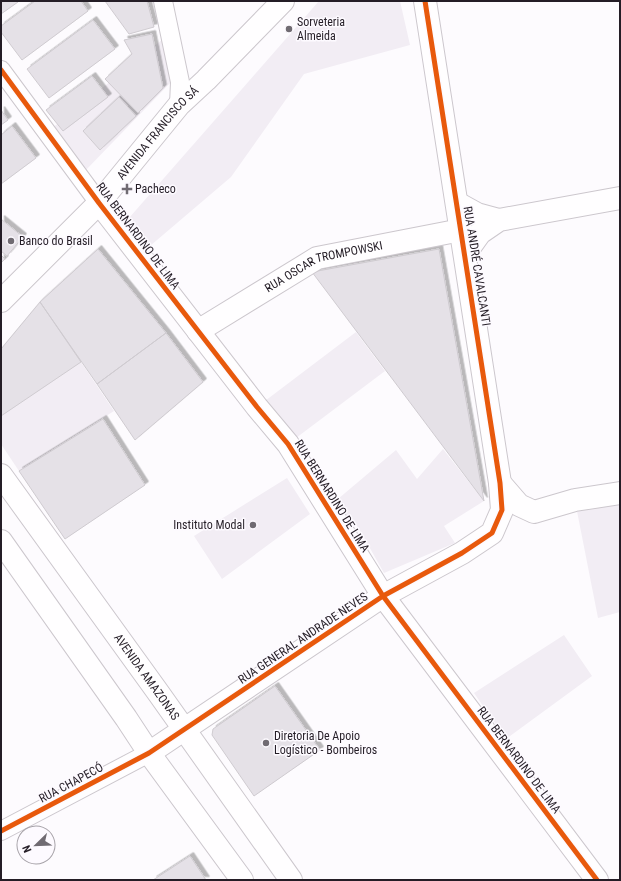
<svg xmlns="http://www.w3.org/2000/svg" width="621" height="881" font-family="'Roboto Condensed',sans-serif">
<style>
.built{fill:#f2edf4}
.building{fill:#e5e1e7;stroke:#cfcbd0;filter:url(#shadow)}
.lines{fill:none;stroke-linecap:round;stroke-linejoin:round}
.minor-casing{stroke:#ccc7cd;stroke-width:20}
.tertiary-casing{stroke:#ccc7cd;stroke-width:24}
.primary-casing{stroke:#ccc7cd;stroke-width:24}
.minor{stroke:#fffeff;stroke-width:18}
.tertiary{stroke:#fffeff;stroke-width:22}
.primary{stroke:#fffeff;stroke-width:22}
.cycleway-casing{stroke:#fdfaff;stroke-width:8}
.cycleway{stroke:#e8590c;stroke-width:5}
.poi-dot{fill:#706b72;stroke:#fdfaff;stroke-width:1.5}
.labels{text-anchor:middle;stroke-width:3;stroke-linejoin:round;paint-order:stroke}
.poi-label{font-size:12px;fill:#241d26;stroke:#fdfaff;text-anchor:start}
.street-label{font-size:12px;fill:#241d26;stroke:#fdfaff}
</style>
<defs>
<filter id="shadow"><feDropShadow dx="3.5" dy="-3.5" stdDeviation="0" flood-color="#0004"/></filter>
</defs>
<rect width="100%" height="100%" fill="#fdfbfe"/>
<path class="built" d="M319,1H400L410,45L304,74L231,177L150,246L129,218Z
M168,35L176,77L83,173L46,133Z
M356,332L385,371L288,444L257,407Z
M81,362L114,411L19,471L1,444V416Z
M443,449L484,501L444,526L455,543L384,573L358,527L332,504L396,450L417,479Z
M287,478L310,514L222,579L194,536Z
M620,493V612L598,618L575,501Z
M564,635L592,676L506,739L474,693Z"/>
<path class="building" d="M1,1H17L18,2L1,14Z
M35,1H81L88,11L22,60L1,32V26Z
M105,1H147L154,27L129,34Z
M93,20L115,49L49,98L27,69Z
M152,34L163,88L138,113L105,79L132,54L124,40Z
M92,76L108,97L63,131L46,110Z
M119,97L136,116L100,150L83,131Z
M1,110L8,120L1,125Z
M12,126L36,158L1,184V135Z
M1,219L23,237L7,256L1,251Z
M98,249L166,333L97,384L40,302Z
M439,249L484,501L312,272Z
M1,255L5,259L1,263Z
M40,302L81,362L1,416V349Z
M166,333L203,382L135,440L97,384Z
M103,419L145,485L65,539L19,471Z
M275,686L320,750L254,796L212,735L213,729Z
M190,856L206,880H153Z"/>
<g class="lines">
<g class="minor-casing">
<path id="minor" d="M163,1L180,82L179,105
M1,70L99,203
M1,831L149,753"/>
</g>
<g class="tertiary-casing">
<g id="tertiary">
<path d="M99,203L257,407L288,444L383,596L597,880"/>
<path d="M457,203L477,214L499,220"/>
<path d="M465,254L480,233L499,220L620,198"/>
<path id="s1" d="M1,301L99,203L179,105L206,80L283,1"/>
<path id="s2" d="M198,331L317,258L461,230"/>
<path d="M500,483L519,505L534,512L575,500L620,493"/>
<path d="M149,753L383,596L462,553L492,533L502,510L500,483L425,1"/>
</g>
</g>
<g class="primary-casing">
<g id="primary">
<path id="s3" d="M1,475L157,691L291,880"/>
<path d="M1,541L126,718L149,753L242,880"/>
</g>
</g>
<use href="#minor" class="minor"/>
<use href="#tertiary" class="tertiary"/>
<use href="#primary" class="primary"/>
<g class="cycleway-casing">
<path id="cycleway" d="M1,70L99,203L257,407L288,444L383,596L597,880
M1,831L149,753L383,596L462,553L492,533L502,510L500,483L425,1"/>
</g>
<use href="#cycleway" class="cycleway"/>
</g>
<g class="poi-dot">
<circle cx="289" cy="29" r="4"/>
<path d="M125 183h4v4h4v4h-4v4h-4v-4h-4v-4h4z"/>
<circle cx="11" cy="241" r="4"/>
<circle cx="253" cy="525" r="4"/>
<circle cx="266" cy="743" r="4"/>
</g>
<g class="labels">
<g class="poi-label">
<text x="297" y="26">Sorveteria<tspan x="297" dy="14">Almeida</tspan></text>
<text x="135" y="193">Pacheco</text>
<text x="19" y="245">Banco do Brasil</text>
<text x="245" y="529" text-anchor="end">Instituto Modal</text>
<text x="274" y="740">Diretoria De Apoio<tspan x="274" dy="14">Logístico - Bombeiros</tspan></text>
</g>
<g class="street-label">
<text dy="4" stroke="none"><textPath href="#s1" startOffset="230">AVENIDA FRANCISCO SÁ</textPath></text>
<text transform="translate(138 236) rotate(53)" y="4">RUA BERNARDINO DE LIMA</text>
<text transform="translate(477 266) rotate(81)" y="4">RUA ANDRÉ CAVALCANTI</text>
<text dy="4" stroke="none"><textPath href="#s2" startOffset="143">RUA OSCAR TROMPOWSKI</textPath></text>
<text transform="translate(332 496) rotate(58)" y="4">RUA BERNARDINO DE LIMA</text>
<text transform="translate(303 638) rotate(-34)" y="4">RUA GENERAL ANDRADE NEVES</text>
<text dy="4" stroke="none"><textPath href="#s3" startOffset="249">AVENIDA AMAZONAS</textPath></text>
<text transform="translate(519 760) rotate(53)" y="4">RUA BERNARDINO DE LIMA</text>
<text transform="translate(71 783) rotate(-28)" y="4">RUA CHAPECÓ</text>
</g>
</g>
<rect width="621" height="881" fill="none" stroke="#241d26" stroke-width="4"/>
<g transform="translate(36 845) rotate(247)"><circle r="19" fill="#fdfaff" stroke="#a6a2a8"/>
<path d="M0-3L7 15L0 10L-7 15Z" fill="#706b72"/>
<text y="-6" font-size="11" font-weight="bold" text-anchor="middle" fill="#241d26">N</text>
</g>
</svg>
